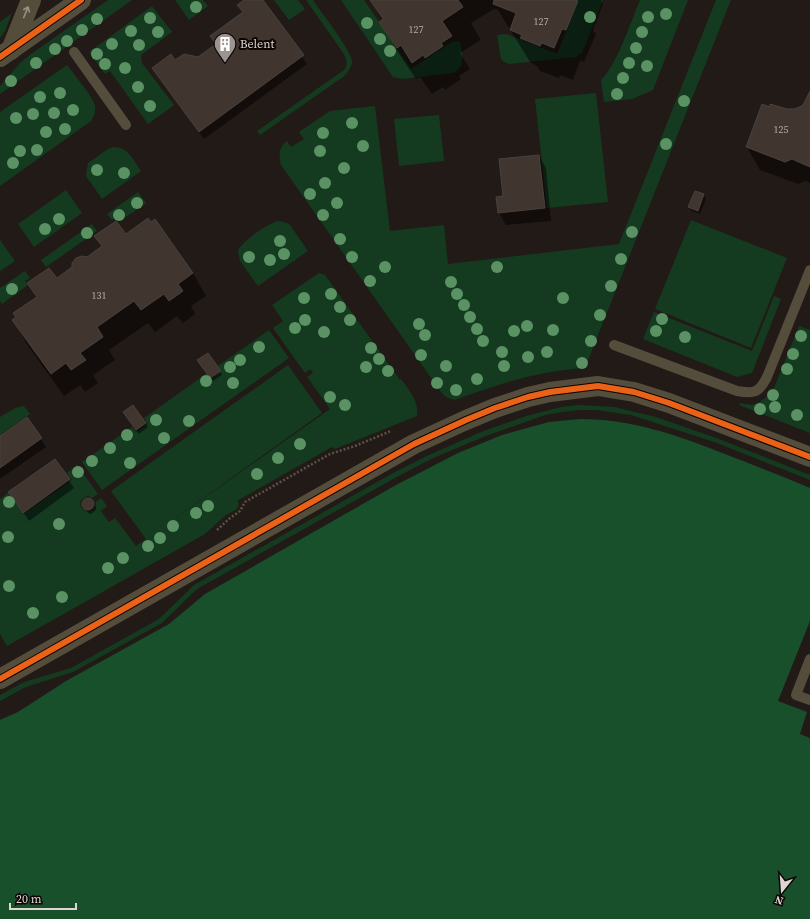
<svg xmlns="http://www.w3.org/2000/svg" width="810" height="919" font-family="'Source Serif 4',serif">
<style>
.green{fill:#143b20}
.forest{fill:#18502b}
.shadow{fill:#0007}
.building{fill:#41362f;stroke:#48413d}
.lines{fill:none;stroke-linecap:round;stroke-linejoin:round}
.path{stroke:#595247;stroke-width:2.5;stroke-dasharray:2 2;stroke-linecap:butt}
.lane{stroke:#544d3c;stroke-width:10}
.street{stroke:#544d3c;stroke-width:20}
.cycleway-casing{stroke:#0b0504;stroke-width:8}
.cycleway{stroke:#ea6118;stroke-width:6}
.tree{fill:#5a9264}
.oneway{stroke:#9a9186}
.labels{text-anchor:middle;stroke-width:4;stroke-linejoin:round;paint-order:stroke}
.number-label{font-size:10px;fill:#b8ada8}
.poi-label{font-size:12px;fill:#dfd5d1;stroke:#0b0504;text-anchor:start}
</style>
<rect width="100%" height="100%" fill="#221a16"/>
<path class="green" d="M108,0H132L0,94V86L21,62L31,54Z
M175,0H203L208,6L189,20Z
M274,0H298L305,9L289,20Z
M306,0H313C320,11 351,50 352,61C352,67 348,72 343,77L260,135L257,131L344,70C348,64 347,60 344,54Z
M341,0H364L411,69L452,42L460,41C462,53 467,68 452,73L402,79L393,77Z
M579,0H603L582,53L576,57L509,64L503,61L501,59L497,35L506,34L557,54Z
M640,0H688L653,90L632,99L604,102L601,80C617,65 631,21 640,0Z
M716,0H731L585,368C538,371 498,384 454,400L446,397L441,392L281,165C279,155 278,148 287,141L291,147L304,139L299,132L330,111L375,106L390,231L444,225L448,264L619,244Z
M152,6L172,32L141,55L142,63L174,105L148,124L110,71L105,74L89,52Z
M12,13L5,31L0,38V22Z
M67,65C73,73 94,98 95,106C96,112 94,116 91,121L0,186V112Z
M596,93L608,202L547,208L535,99Z
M439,115L444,161L399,166L394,119Z
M113,147C128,146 134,161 141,171L102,199L86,176L88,163L108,149Z
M66,190L82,213L34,247L18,224Z
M138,192L146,203L120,221L117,217L112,220L107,214Z
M691,220L787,258L751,348L655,309Z
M279,221L287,223L290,225L308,251L258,286L240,261L238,251C242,241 268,223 279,221Z
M92,224L97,231L46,267L41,260Z
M0,240L15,261L0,271Z
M25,271L30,278L25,281L28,285L2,304L0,301V288Z
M319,273L325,275L400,380L401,379C409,390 419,401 417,416L335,449L332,447L237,501L239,504L237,509L226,515L205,534L7,646L0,634V499L8,493L23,514L72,480L67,473L77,465L98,494L92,498L88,496C67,503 95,523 96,502L101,498L107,506L101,511L109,522L115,518L136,546L146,539L111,491L288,365L322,413L160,529L330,409L307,377L313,373L310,369L305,373L273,328L283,321L272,305Z
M774,296L781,299L752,373L737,377L643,339L654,312L752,351Z
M799,326L810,330V433L739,405L740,403L752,405L758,403L772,393Z
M269,330L289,358L102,490L82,462L132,427L136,432L148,424L144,418L206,374L210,380L222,371L218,366Z
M578,405L614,407L656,417L719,439L810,475V480L717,443L631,415L596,410H579L562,412L545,415L483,437L431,459L395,478L197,589L162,623L73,672L26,687L0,701V695L24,682L71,668L159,619L194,585L393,473L429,455L481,432L526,416L561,407Z
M24,406L30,414L0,435V417L15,408Z"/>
<path class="forest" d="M580,419C631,419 677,435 725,454C753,465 782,476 810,488V621L778,701L807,712L800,734L810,738V919H0V720L18,712L66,681L169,624L205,594L396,485L458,453L502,435L549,422Z"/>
<path class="shadow" d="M246,0H261L307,64L204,139L153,68L175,61L198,58L216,45L212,37L243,13L239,5Z
M371,0H601L603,4L593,30L596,34L584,62L580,61L573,80L560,75L559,78L540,71L537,66L530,62L498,10L494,9L471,23L481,40L460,53L470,69L459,76L461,79L445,90L443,87L432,94L420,77L416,79L399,54L381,22L382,21Z
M810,94V183L806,181L798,184L760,170L747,147L770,108L787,111L800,109L808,100Z
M539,156L546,168L551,221L506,225L499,213L504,197Z
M695,192L704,195L706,199L700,214L692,211L689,207Z
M155,221L193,273L206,296L191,306L195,314L183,323L177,316L155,332L148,323L109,350L115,360L93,375L98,383L85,392L80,385L64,396L26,343L13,320L37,298L29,284L57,280L102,248L96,236H125Z
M201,364L220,371L222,375L213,381Z
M133,406L148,427L139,434L126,416Z
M27,418L46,447L0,479V437Z
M55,460L74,488L29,521L10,493Z
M88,498L92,500L96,507V510L91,514L88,513L83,506L85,500Z"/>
<path class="building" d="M244,0H263L304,55L199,132L152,68L171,54L175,60L184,54L198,57L216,44L210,36L243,12L237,5Z
M370,0H458L463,7L442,21L452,36L441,43L443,46L425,58L423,55L412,63L401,45L397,48L379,22L383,19Z
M494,0H575L578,1L566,30L562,29L554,48L542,43L540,46L520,38L522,35L510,30L516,13L493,4Z
M810,91V167L792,159L785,162L746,147L762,104L770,107V104L787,109H794L802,106L804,103Z
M539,155L545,208L498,213L496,197L503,196L499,159Z
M695,191L704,194L698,211L688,207Z
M148,218L151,222L155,219L193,273L178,284L183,291L169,301L164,294L141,310L134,301L97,327L103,337L80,353L86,360L71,370L66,363L51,374L12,320L16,317L13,313L37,297L27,283L49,268L57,278L72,267V263L76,258L82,256L87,257L102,246L94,236L116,221L126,234Z
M208,353L221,371L210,378L197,360Z
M133,405L146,423L136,430L123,412Z
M27,417L42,438L0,468V436Z
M55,459L70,479L23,513L8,492Z
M82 504a6 6 0 1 1 12 0a6 6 0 1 1-12 0Z"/>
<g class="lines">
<path class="path" d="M217,530L229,519L240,511L245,502L330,454L355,446L391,431"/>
<path class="lane" d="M74,52L126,125
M614,345L737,391C754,394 759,393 767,377L810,270
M810,659L796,695L810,700"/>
<path class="street" d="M11,50L31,0
M0,57L81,0
M0,679L414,444L466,420L495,408L528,397L550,392L598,386L634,392L669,403L810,457"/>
<g class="cycleway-casing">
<path id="cycleway" d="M0,57L81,0
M0,679L414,444L466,420L495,408L528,397L550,392L598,386L634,392L669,403L810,457"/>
</g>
<use href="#cycleway" class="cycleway"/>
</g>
<g class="tree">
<circle cx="196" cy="7" r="6"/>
<circle cx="666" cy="14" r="6"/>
<circle cx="590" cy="17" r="6"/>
<circle cx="648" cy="17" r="6"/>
<circle cx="150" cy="18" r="6"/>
<circle cx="97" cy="19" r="6"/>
<circle cx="367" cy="23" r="6"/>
<circle cx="82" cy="30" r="6"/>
<circle cx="131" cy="31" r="6"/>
<circle cx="158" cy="32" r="6"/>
<circle cx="642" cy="32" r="6"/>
<circle cx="380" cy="39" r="6"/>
<circle cx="67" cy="41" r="6"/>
<circle cx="112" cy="44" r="6"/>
<circle cx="139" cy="45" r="6"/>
<circle cx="636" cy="48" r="6"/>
<circle cx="55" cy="49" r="6"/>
<circle cx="390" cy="51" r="6"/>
<circle cx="97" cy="54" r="6"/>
<circle cx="36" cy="63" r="6"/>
<circle cx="629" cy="63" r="6"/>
<circle cx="105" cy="64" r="6"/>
<circle cx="647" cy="66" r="6"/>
<circle cx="125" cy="68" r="6"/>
<circle cx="623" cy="78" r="6"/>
<circle cx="11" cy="81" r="6"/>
<circle cx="138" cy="87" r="6"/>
<circle cx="60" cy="93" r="6"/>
<circle cx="617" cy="94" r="6"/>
<circle cx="40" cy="97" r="6"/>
<circle cx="684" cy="101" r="6"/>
<circle cx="150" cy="106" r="6"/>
<circle cx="73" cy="110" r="6"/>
<circle cx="54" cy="113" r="6"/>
<circle cx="33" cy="114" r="6"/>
<circle cx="16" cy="118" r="6"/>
<circle cx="352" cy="123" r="6"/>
<circle cx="65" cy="129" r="6"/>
<circle cx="46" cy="132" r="6"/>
<circle cx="323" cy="133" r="6"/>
<circle cx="666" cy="144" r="6"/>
<circle cx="363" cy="146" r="6"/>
<circle cx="37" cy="150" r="6"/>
<circle cx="20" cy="151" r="6"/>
<circle cx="320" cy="151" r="6"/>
<circle cx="13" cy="163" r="6"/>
<circle cx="344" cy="168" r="6"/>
<circle cx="97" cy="170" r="6"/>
<circle cx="124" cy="173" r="6"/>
<circle cx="325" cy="183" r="6"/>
<circle cx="310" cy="194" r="6"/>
<circle cx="137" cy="203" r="6"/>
<circle cx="337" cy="203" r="6"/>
<circle cx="119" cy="215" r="6"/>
<circle cx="323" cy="215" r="6"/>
<circle cx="59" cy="219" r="6"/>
<circle cx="45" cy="229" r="6"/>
<circle cx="632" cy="232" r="6"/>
<circle cx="87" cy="233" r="6"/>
<circle cx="340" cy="239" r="6"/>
<circle cx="280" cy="241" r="6"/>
<circle cx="284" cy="254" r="6"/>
<circle cx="249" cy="257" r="6"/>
<circle cx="352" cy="257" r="6"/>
<circle cx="621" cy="259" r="6"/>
<circle cx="270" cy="260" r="6"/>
<circle cx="385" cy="267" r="6"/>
<circle cx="497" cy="267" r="6"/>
<circle cx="370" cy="281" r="6"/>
<circle cx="451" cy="282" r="6"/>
<circle cx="611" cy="286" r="6"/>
<circle cx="12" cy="289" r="6"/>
<circle cx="331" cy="294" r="6"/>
<circle cx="457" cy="294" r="6"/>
<circle cx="304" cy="298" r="6"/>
<circle cx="563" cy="298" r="6"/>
<circle cx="464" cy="305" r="6"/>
<circle cx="340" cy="307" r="6"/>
<circle cx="600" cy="315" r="6"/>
<circle cx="470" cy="317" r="6"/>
<circle cx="662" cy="319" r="6"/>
<circle cx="305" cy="320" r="6"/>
<circle cx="350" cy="320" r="6"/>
<circle cx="419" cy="324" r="6"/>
<circle cx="527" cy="326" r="6"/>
<circle cx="295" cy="328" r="6"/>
<circle cx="477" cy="329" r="6"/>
<circle cx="553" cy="330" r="6"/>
<circle cx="514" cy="331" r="6"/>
<circle cx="656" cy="331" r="6"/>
<circle cx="324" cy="332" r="6"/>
<circle cx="425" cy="335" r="6"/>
<circle cx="801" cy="336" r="6"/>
<circle cx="685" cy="337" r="6"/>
<circle cx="483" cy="341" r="6"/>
<circle cx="591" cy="341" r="6"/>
<circle cx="259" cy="347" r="6"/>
<circle cx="371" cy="348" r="6"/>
<circle cx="502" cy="352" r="6"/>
<circle cx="547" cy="352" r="6"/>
<circle cx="793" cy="354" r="6"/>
<circle cx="421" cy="355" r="6"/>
<circle cx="528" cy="357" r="6"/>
<circle cx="379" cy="359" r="6"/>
<circle cx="240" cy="360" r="6"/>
<circle cx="582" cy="363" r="6"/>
<circle cx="446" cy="366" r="6"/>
<circle cx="504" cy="366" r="6"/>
<circle cx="230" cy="367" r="6"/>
<circle cx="366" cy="367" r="6"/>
<circle cx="787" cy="369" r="6"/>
<circle cx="388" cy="371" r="6"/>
<circle cx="477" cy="379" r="6"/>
<circle cx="206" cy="381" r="6"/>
<circle cx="233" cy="383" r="6"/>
<circle cx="437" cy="383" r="6"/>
<circle cx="456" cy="390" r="6"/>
<circle cx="773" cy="395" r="6"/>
<circle cx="330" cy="397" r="6"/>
<circle cx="345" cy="405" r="6"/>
<circle cx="775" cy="407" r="6"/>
<circle cx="760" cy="409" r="6"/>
<circle cx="797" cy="415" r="6"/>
<circle cx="156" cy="420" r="6"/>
<circle cx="189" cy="421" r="6"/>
<circle cx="127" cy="435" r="6"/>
<circle cx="164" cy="438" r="6"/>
<circle cx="300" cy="444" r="6"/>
<circle cx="110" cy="448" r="6"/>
<circle cx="278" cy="458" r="6"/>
<circle cx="92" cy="461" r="6"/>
<circle cx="130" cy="463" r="6"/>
<circle cx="78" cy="472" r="6"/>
<circle cx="257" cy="474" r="6"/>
<circle cx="9" cy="502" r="6"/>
<circle cx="208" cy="506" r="6"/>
<circle cx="196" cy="513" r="6"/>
<circle cx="59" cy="524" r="6"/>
<circle cx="173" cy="526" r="6"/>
<circle cx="8" cy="537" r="6"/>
<circle cx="160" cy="538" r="6"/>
<circle cx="148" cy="546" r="6"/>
<circle cx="123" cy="558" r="6"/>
<circle cx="108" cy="568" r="6"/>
<circle cx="9" cy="586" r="6"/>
<circle cx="62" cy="597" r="6"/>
<circle cx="33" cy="613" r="6"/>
</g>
<defs><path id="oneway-shaft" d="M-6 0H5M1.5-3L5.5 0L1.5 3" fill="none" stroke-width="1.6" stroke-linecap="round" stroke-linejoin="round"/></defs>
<use class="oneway" href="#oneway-shaft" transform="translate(26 12) rotate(-68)"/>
<defs>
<g id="building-pin" transform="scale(1.15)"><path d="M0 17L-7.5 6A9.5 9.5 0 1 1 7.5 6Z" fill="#9d9490" stroke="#0b0504"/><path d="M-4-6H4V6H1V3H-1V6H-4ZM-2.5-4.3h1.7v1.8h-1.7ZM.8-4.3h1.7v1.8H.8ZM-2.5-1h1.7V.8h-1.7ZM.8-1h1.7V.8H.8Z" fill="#fff"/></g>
</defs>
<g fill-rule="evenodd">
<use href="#building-pin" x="225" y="44"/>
</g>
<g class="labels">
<g class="number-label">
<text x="541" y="25">127</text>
<text x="416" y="33">127</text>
<text x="781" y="133">125</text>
<text x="99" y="299">131</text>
</g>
<g class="poi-label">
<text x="240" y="48">Belent</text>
</g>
</g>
<g transform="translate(782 891) rotate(197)" stroke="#0b0504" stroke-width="3" paint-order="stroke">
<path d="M0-3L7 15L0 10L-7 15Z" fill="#dfd5d1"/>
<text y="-6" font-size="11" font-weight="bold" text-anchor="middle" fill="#dfd5d1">N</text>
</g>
<path d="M10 903v6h66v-6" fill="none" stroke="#dfd5d1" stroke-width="2"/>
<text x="16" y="903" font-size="12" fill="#dfd5d1" stroke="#0b0504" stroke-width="3" paint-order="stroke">20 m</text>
</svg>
